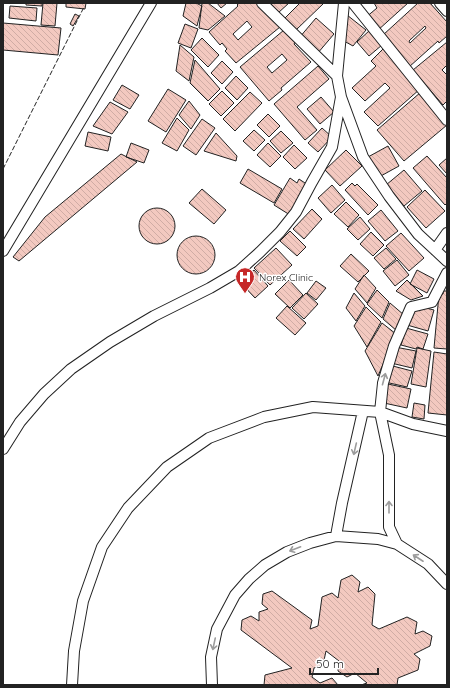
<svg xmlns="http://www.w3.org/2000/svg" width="450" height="688" font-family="Quicksand,sans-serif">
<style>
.building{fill:url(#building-back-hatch);stroke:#222;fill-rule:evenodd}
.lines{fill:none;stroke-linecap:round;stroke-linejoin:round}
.minor-casing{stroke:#222;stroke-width:12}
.minor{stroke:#fff;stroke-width:10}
.fence{stroke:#222;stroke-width:1;stroke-dasharray:5 2;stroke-linecap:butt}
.oneway{stroke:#9c9c9c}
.labels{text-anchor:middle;stroke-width:3;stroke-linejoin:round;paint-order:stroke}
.poi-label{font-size:10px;fill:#222;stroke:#fff;text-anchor:start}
</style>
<defs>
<pattern id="building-back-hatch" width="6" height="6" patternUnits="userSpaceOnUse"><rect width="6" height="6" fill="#f3c9c0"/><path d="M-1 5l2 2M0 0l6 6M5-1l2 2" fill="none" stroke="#d0aca5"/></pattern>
</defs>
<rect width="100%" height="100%" fill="#fff"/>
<path class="building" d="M26,3H42V6L26,5Z
M43,3H57L55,26L41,25Z
M66,3H86L85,9L66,7Z
M186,3H196L202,6L197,26L183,16Z
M202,3H208L225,16L208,30L199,28Z
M217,3H227L221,8Z
M239,3H259L280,27L236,63L225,51L227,49L222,43L220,45L209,32L238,6L237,5ZM247,21L252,27L238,40L233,34Z
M270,3H289L278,13Z
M300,3H324L296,30L285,18Z
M374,3H408L377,31L365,18L377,8Z
M418,3H430L447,22V36L439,43L438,41L409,67L383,35ZM425,26L426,28L410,43L409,41Z
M10,6L37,8L36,21L9,18Z
M75,14L79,16L73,26L70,24Z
M347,15L366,30L353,46L344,41Z
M316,18L334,34L317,54L299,38Z
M3,23L61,28L58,55L3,50Z
M185,24L198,29L191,48L178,43Z
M284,30L295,42L294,44L311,62L281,88L282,90L269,101L240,67ZM282,54L287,60L272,73L267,67Z
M370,30L382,45L369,56L357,42Z
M202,38L219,55L208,67L191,50Z
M447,42V65L442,70L447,75V101L443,105L413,70Z
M180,45L194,57L189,81L176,71Z
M383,49L420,89L378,126L364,112L390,88L385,83L365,101L352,88L376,66L371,61Z
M195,60L220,89L208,101L190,83Z
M222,61L233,72L222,84L211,73Z
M318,66L329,79L297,107L317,130L305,140L274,104Z
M236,76L248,88L237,100L225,88Z
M122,85L139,95L130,109L113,100Z
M168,89L186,100L166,132L148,121Z
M222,91L234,103L221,116L209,104Z
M250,92L262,103L235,131L223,119Z
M421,92L447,125L404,161L377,130Z
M321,97L334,112L320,124L307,109Z
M189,101L200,115L191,129L179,115Z
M110,102L128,112L112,134L93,126Z
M268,114L280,126L269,137L257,125Z
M177,118L189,130L177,151L162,143Z
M202,119L215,128L196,155L183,146Z
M322,128L332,137L318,152L308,143Z
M254,130L265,140L254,151L243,141Z
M281,131L293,143L281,153L270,141Z
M88,132L111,137L108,151L85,146Z
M216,133L237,156L236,161L204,151Z
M131,143L149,150L144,163L126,157Z
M268,143L281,156L270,167L257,155Z
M294,145L307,158L295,169L283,157Z
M388,146L399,166L379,177L368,157Z
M346,150L362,166L340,186L325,170Z
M121,154L137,162L19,261L13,257L45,217Z
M427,156L447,178V203L445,205L413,168Z
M447,158V174L439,165Z
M248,169L282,189L274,203L240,183Z
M404,170L422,191L404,206L386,185Z
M290,178L297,183L299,179L308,185L290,215L274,205Z
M352,183L355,186L357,184L378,205L368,215L345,190Z
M332,185L345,200L331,213L318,198Z
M202,189L226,210L214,224L189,203Z
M425,190L445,211L426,228L407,207Z
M346,202L359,215L348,227L334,214Z
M139 226a18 18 0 1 1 36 0a18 18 0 1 1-36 0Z
M312,209L322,219L304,239L293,229Z
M381,210L398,231L385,241L368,221Z
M360,217L370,229L358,240L347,229Z
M290,231L306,247L297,256L280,241Z
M371,232L384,245L373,256L360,244Z
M401,233L424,258L409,271L386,246Z
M177 255a19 19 0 1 1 38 0a19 19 0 1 1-38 0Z
M276,248L292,265L270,285L254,268Z
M386,248L396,259L384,269L374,258Z
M351,254L369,271L358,282L340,266Z
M397,260L409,275L395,286L383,271Z
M254,270L268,286L255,298L240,282Z
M417,270L434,279L427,293L410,284Z
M364,275L376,288L367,303L355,289Z
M289,280L303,295L290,308L275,294Z
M407,280L423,296L411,300L396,291Z
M316,281L326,288L316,300L307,293Z
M377,290L389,302L382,318L367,304Z
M443,291H447V349L434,348L439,294H443Z
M306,293L318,304L304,319L292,308Z
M354,293L365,306L356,321L346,308Z
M390,303L404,315L397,331L383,319Z
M287,306L306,323L295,335L276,318Z
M366,307L381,322L367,347L354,326Z
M412,307L421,310L422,307L434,310L428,331L407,325Z
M382,323L396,334L378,376L365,351Z
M406,328L428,334L423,349L417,347L416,349L401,345Z
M395,347L416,351L412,368L391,363Z
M417,348L431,351L426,387L411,384Z
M434,352L447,354V415L428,413Z
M389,365L412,371L407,387L385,382Z
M388,384L411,389L407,408L384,403Z
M414,403L425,405L424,419L412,417Z
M352,575L360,582L358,592L368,587L375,594L372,625L379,629L407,617L417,622L415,634L423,631L432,636L430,646L414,654L420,659L418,670L398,678L397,685H361L367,683L355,673L347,677L338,671L339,661L326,651L323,665L314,668L312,677L320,683L332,678L338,685H264L265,675L292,668L241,630L242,620L251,616L259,621V612L268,609L262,604L263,594L272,591L312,620L310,629L318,626L322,597L332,593L338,598L341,580Z"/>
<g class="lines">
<g class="minor-casing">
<path id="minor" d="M262,3L337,76
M344,3L337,76L341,97L363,157L389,196L418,234L447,261
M353,3L447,120
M440,3L447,11
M435,250L447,233
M3,251L151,3
M3,449L20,422L44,394L71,369L110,342L154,316L210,288L239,271L260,252L280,232L296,212L312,182L332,147L341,97
M336,536L342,503L363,411
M397,544L389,527V455L380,412L383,383L394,346L411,307L432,302L447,273
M72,685L74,651L83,601L102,547L128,508L167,467L209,438L264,417L313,407L380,412L413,424L447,431
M212,685L211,657L217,629L235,595L249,579L265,565L287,552L310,543L336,536L378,539L397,544L428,564L447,584"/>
</g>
<use href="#minor" class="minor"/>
<path class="fence" d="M3,169L84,7"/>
</g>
<defs><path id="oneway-shaft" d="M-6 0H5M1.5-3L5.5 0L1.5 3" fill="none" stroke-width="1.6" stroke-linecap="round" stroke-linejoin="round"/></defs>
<g class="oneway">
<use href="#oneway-shaft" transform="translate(384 379) rotate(-75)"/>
<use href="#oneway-shaft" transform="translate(355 449) rotate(103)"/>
<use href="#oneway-shaft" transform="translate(389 507) rotate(-90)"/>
<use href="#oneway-shaft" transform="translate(295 549) rotate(159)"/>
<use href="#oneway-shaft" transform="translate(418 558) rotate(-147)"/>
<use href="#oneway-shaft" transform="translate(214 644) rotate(102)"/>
</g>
<defs>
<g id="hospital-pin" transform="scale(1)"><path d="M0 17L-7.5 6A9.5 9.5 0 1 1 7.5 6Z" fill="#c62828" stroke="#fff"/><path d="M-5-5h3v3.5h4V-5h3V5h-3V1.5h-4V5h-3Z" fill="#fff"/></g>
</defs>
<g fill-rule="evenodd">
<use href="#hospital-pin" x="245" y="277"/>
</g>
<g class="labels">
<g class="poi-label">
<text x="259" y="281">Norex Clinic</text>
</g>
</g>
<rect width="450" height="688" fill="none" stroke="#222222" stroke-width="8"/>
<path d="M310 668v6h68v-6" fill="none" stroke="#222222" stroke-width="2"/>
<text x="316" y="668" font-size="12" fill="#222222" stroke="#ffffff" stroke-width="3" paint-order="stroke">50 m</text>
</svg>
